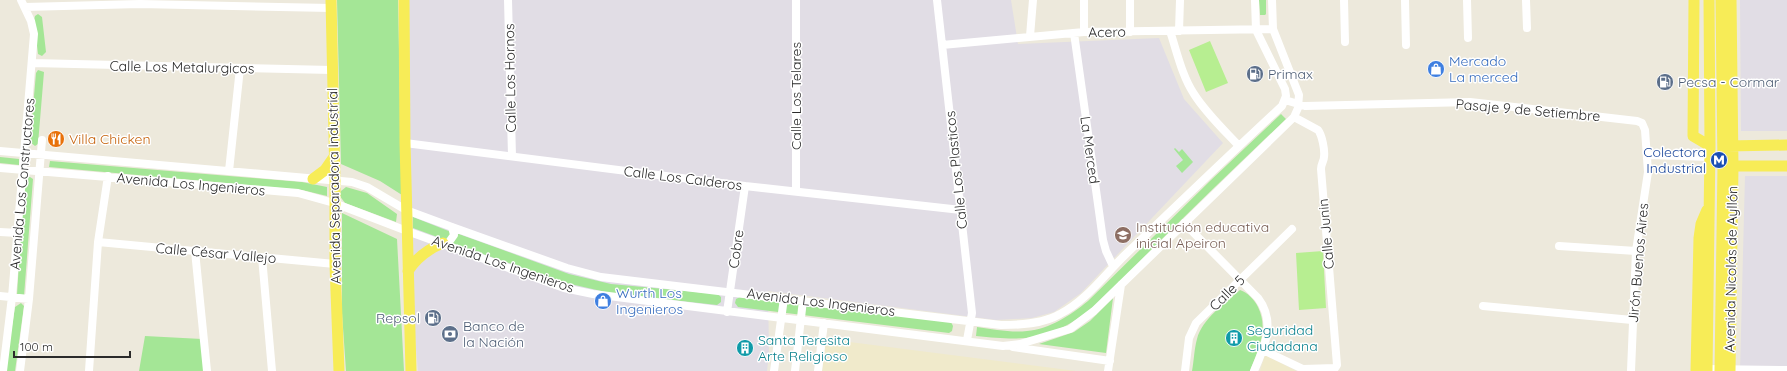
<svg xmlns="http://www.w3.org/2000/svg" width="1787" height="371" font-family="Quicksand,sans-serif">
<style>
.industrial{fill:#e1dde5}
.education{fill:#f0eacb}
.green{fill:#a4e696}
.pitch{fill:#b7ee91}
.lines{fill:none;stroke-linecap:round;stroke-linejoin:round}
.minor{stroke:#fff;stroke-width:8}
.major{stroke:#f7ec57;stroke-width:11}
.labels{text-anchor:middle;stroke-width:3;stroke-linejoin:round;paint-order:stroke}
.street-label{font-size:14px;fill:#2b2b2b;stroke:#fff}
.shop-label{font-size:14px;fill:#366cbe;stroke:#fff;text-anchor:start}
.service-label{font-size:14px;fill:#4e5e75;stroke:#fff;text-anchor:start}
.food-label{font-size:14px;fill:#c56008;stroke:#fff;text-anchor:start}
.transit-label{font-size:14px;fill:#164399;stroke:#fff;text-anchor:end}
.education-label{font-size:14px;fill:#785e54;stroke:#fff;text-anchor:start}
.culture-label{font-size:14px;fill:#0d838f;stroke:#fff;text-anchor:start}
</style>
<rect width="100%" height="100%" fill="#ede9dc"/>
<path class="industrial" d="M408,0H1011L1018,44L1159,38L1184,99L1223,143L1081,293L1054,312L1032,318L996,320L768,291L769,352L767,371H418L411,292Z
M1740,0H1787V131H1741Z
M1745,176H1787V371H1740Z"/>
<path class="education" d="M826,339L1076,371H822Z
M1265,355L1296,371H1260Z"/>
<path class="green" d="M337,0H398L402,195L380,181L341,164Z
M1259,0H1266V14L1265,15H1260Z
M38,14L42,17L46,52L42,56L38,54L34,20L35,16Z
M38,70L44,72L38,144L35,146L30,142L36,73Z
M1281,114L1286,119C1242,161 1198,203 1155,246C1128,273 1094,314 1059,329C1028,342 1009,339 976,336L977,327C993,329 1011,333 1027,331C1050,329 1071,315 1088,301L1211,180Z
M1175,148L1179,152L1182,149L1193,162L1182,173L1176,166L1183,160L1174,149Z
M0,157L19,159V165L0,163Z
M50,161L302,182L327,187V196L302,190L49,167Z
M26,177H30L33,179L24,296L17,295L24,180Z
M346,187L367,193L397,214L396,222L345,203L339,195L341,191Z
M342,213L397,239L404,371H346L342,313Z
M413,217L451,232L448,241L413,228Z
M456,233L569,274L611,284L718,294L721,297V302L717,305L610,293L566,283L451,243Z
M1240,290C1248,293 1254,299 1258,307C1269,329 1258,350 1250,371H1192C1194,361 1194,350 1197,339C1202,319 1225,303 1240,290Z
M740,297L951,322L953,326L952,331L949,333L738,307L735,303L736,299Z
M1113,298L1106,353L1039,344L1074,332L1090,321Z
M21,303L24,306L15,371H5L15,307Z
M145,336L202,339L204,371H139Z"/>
<path class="pitch" d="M1210,41L1228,83L1206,92L1189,50Z
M1323,251L1326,308L1299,310L1296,253Z"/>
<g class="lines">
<path class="minor" d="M508,0L512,156
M796,0V191
M937,0L972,313L967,340
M1344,0L1345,42
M1405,0L1406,45
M1467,0L1468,38
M1526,0L1527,28
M25,7L140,4L331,8
M1170,31C1177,52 1182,76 1194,94C1206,113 1223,129 1238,145
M1179,31L1180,0
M1084,32V0
M1130,32V0
M1074,33L1103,240L1106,251L1113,266
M1030,36L1033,0
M942,45L1084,32L1273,29
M32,63L332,70
M1285,100L1305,106L1470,102L1637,121L1642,123L1645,130L1648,172L1636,251L1631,371
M405,143L745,186L961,210
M0,151L352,182L367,187L406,210L452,227L567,268L601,277L1001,325C1020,325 1043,324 1060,314C1086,301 1105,274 1125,255C1177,205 1229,155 1282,106L1286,96L1285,89L1256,30L1255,0
M1648,155L1710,157
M0,168L298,193L334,203L407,231L564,288L593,294L1003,346L1020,344L1070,329L1094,311L1294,117L1298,108L1299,95L1273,29L1272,0
M229,171L240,68
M1184,223L1258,298C1276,322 1265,346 1254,371
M0,232L18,233
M98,242L335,264
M446,244L449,242L454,235L452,227
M1559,246L1636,251
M195,251L207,371
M262,257L272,371
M0,296L29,299
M1483,306L1632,320
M727,312L745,186
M1013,347L1110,361
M1263,350L1303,369L1335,368L1337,365L1321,169C1321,164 1324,161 1324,157C1325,150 1322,135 1318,130L1294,117
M1707,369L1787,370
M3,371L12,297L34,34L31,21L21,0
M20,371L29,299L42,140
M89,371L98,242L108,176
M774,371L784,298
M795,371L803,300
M818,371L824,323
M1108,371L1121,285
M1185,371L1189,338L1196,323L1292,229"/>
<path class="major" d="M331,0L335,180V264L339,371
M404,0L405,143L411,371
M1694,0L1693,136L1710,146
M1727,146L1787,145
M1727,166H1787
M313,179L325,170L334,157
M408,271C417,257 428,249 443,243
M1696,371L1699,238L1701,224L1707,210
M1707,371L1710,146L1709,0
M1720,371L1723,166L1721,0
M1730,371L1733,166L1731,0"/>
</g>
<defs>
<g id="shop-disc" transform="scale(0.9)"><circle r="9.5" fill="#3f7fe0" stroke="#fff"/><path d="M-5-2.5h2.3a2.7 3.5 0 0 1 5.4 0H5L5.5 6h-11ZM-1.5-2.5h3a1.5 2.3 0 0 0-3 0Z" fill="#fff"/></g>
<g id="fuel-disc" transform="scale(0.9)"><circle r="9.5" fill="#5c6f8a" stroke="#fff"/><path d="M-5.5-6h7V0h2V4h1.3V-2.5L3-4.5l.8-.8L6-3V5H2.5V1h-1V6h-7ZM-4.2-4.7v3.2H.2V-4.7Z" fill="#fff"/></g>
<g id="restaurant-disc" transform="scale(0.9)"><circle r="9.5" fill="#e8710a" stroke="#fff"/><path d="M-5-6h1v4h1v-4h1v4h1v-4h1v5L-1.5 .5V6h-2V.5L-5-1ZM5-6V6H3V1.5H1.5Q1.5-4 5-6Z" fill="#fff"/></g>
<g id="metro-disc" transform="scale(0.9)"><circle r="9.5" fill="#1a4fb4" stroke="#fff"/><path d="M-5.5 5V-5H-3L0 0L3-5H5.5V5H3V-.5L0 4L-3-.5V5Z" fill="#fff"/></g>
<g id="school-disc" transform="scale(0.9)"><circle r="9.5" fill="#8d6e63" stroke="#fff"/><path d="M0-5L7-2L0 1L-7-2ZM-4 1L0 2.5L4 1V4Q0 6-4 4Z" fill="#fff"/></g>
<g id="bank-disc" transform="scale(0.9)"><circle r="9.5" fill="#5c6f8a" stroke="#fff"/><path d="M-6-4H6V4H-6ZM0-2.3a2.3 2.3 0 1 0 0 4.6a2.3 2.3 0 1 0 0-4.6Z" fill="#fff"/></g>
<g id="building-disc" transform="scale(0.9)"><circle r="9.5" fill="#0f9aa8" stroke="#fff"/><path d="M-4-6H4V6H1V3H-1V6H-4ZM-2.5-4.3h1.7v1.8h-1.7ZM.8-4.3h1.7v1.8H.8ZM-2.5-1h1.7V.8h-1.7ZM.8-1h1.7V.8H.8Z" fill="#fff"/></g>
</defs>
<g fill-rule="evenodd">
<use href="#shop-disc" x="1436" y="69"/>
<use href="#fuel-disc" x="1255" y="74"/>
<use href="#fuel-disc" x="1665" y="82"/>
<use href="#restaurant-disc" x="56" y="139"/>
<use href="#metro-disc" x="1719" y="160"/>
<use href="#school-disc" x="1123" y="235"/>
<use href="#shop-disc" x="603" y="301"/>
<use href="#fuel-disc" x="433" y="318"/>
<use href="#bank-disc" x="450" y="334"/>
<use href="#building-disc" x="1234" y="338"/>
<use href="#building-disc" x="745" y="348"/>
</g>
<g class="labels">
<g class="street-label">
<text transform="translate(1107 32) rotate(-1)" y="5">Acero</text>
<text transform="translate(182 67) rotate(1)" y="5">Calle Los Metalurgicos</text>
<text transform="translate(510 78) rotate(-91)" y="5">Calle Los Hornos</text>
<text transform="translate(796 96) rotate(-90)" y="5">Calle Los Telares</text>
<text transform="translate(1528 110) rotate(5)" y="5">Pasaje 9 de Setiembre</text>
<text transform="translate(1090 150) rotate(82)" y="5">La Merced</text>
<text transform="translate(956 170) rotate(-96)" y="5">Calle Los Plasticos</text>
<text transform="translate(683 178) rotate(7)" y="5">Calle Los Calderos</text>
<text transform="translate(22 184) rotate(-85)" y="5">Avenida Los Constructores</text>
<text transform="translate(191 184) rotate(5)" y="5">Avenida Los Ingenieros</text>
<text transform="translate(334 186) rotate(-91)" y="5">Avenida Separadora Industrial</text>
<text transform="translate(1326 234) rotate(-95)" y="5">Calle Junin</text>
<text transform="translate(736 249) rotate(-82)" y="5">Cobre</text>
<text transform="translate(216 253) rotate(5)" y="5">Calle César Vallejo</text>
<text transform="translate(1638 263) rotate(-85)" y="5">Jirón Buenos Aires</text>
<text transform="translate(503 264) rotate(19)" y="5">Avenida Los Ingenieros</text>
<text transform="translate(1731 269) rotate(-89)" y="5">Avenida Nicolás de Ayllón</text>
<text transform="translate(1227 293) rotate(-45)" y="5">Calle 5</text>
<text transform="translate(821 302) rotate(7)" y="5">Avenida Los Ingenieros</text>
</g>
<g class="shop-label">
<text x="1449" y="66">Mercado<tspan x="1449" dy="16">La merced</tspan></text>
<text x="616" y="298">Wurth Los<tspan x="616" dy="16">Ingenieros</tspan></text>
</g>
<g class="service-label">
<text x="1268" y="79">Primax</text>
<text x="1678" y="87">Pecsa - Cormar</text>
<text x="420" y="323" text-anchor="end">Repsol</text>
<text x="463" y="331">Banco de<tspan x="463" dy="16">la Nación</tspan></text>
</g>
<g class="food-label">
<text x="69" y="144">Villa Chicken</text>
</g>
<g class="transit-label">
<text x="1706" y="157">Colectora<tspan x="1706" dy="16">Industrial</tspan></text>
</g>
<g class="education-label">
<text x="1136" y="232">Institución educativa<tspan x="1136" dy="16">inicial Apeiron</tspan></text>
</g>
<g class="culture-label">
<text x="1247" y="335">Seguridad<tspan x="1247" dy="16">Ciudadana</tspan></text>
<text x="758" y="345">Santa Teresita<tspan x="758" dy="16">Arte Religioso</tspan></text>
</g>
</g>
<path d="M14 351v6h116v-6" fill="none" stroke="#2b2b2b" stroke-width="2"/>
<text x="20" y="351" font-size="12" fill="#2b2b2b" stroke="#ffffff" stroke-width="3" paint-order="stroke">100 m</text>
</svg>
